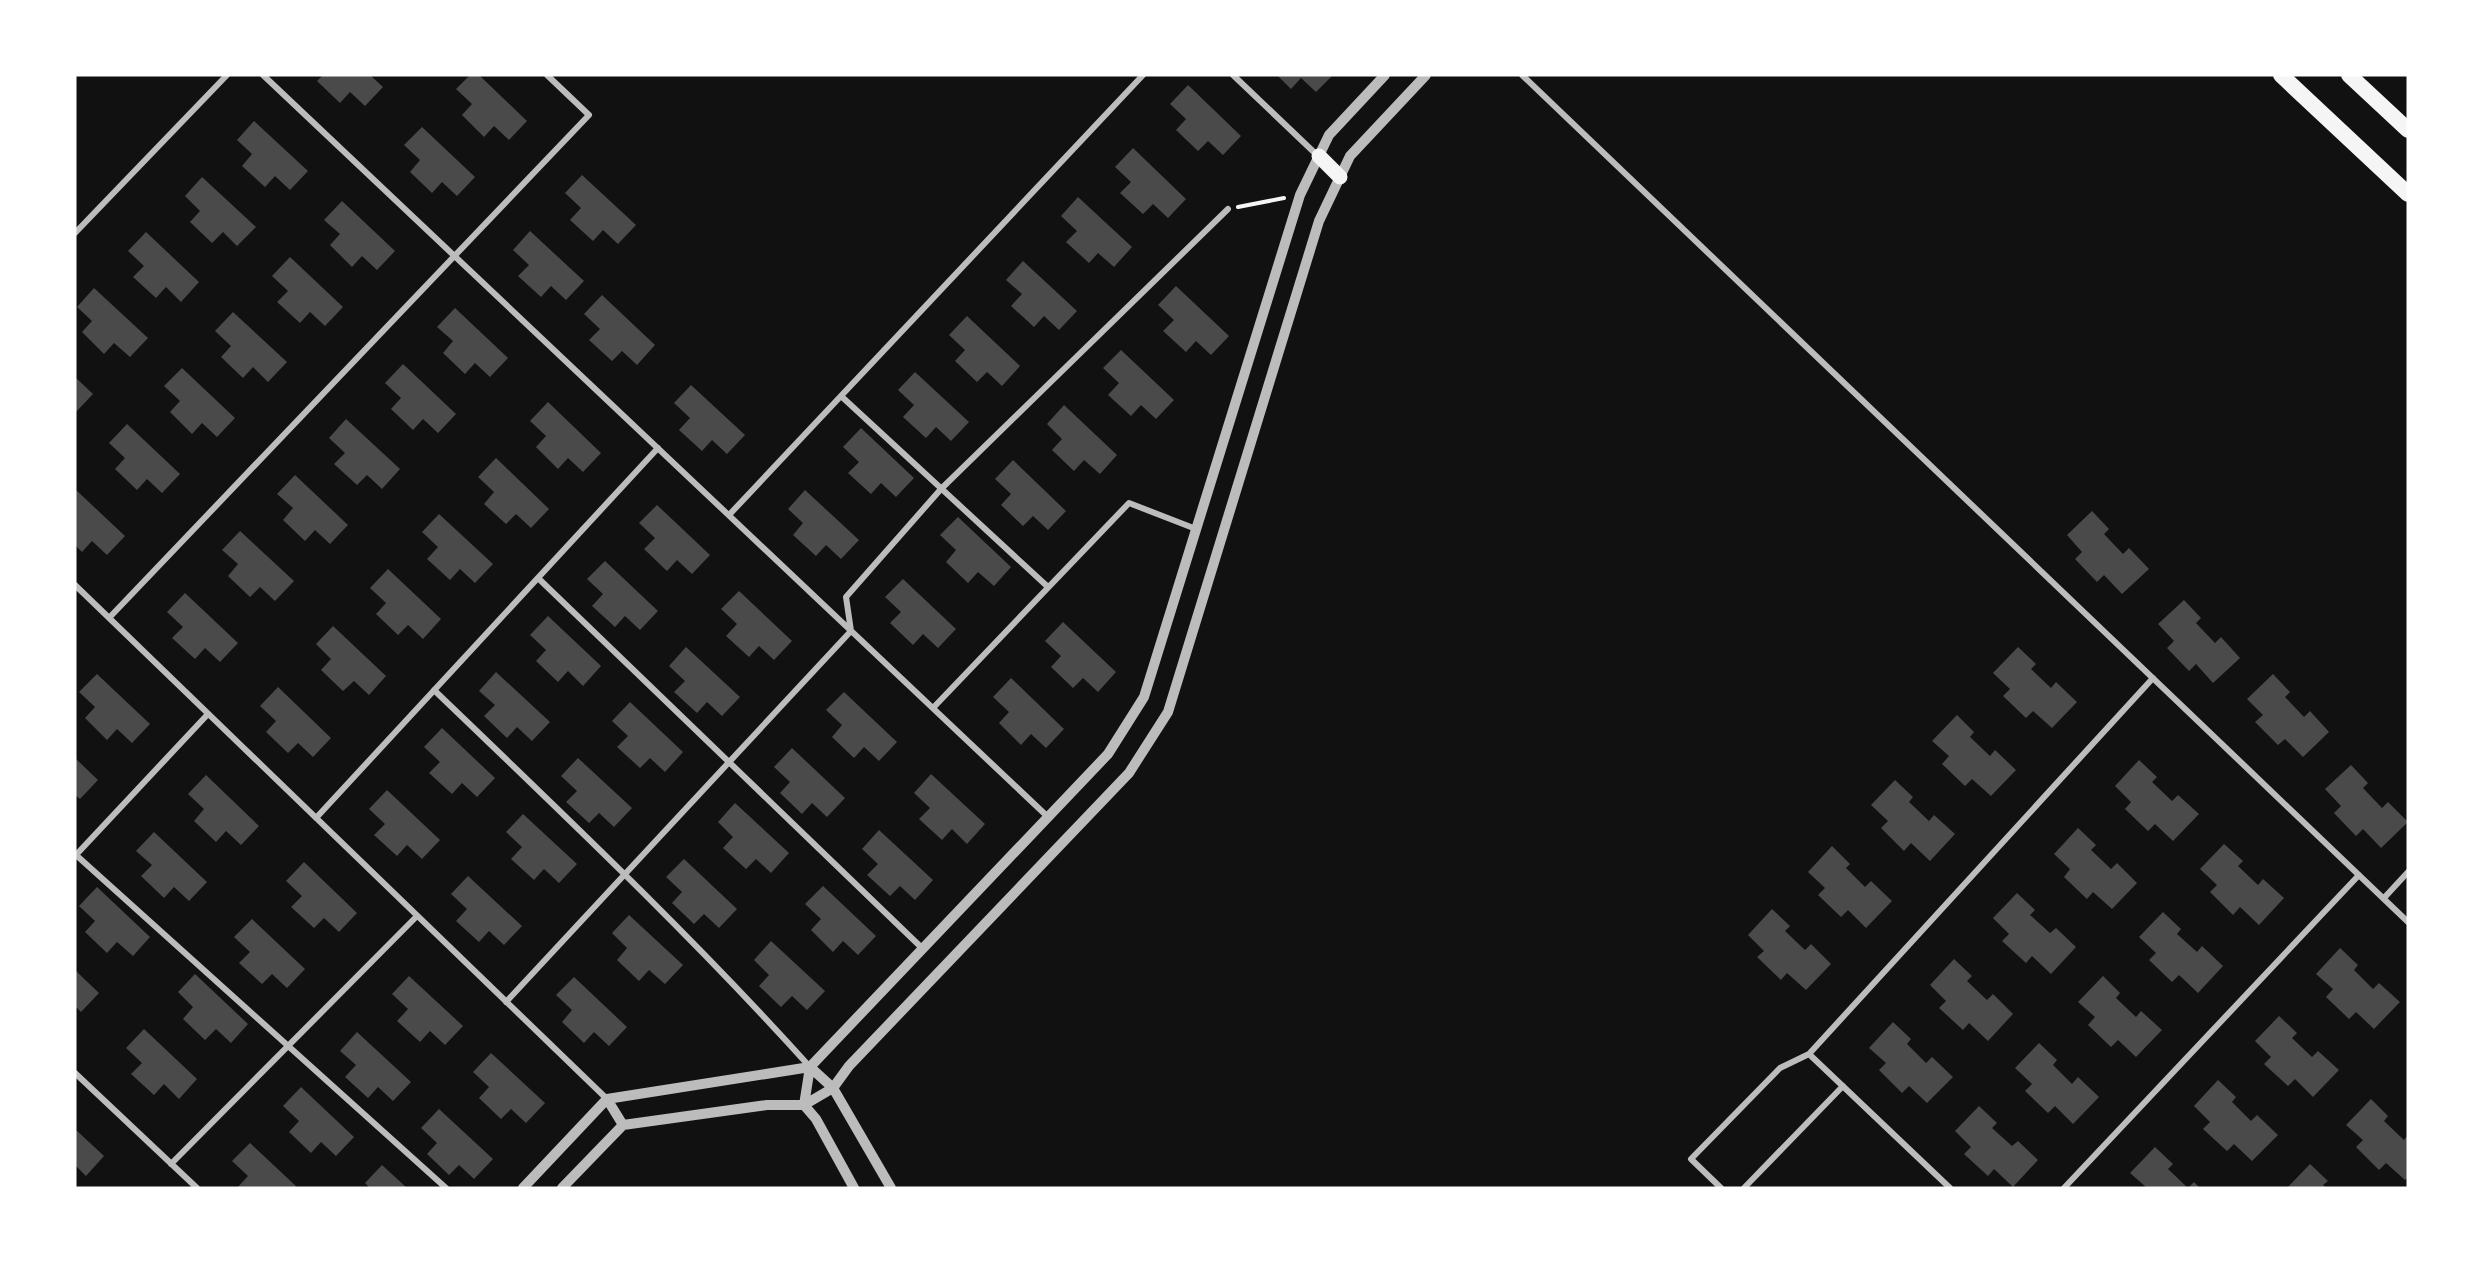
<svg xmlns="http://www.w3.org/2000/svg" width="2483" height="1263" font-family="'Zilla Slab',serif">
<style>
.building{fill:#4a4a4a}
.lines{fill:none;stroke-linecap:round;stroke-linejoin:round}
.path{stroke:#f5f5f5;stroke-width:4}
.minor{stroke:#bcbcbc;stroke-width:6}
.tertiary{stroke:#bcbcbc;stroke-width:10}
.primary{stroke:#f5f5f5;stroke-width:15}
.trunk{stroke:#f5f5f5;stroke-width:16}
</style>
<rect width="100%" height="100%" fill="#111"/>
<path class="building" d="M323,75H370L383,87L365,106L350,92L340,103L317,81Z
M470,75H479L527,121L509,140L494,126L484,137L462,115L472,104L456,89Z
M1277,75H1333L1316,92L1301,78L1291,89Z
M1188,85L1241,136L1223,155L1208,141L1198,151L1176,130L1186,119L1170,104Z
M254,121L308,171L290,190L275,176L265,187L242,166L252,154L237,140Z
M422,127L475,177L457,196L442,182L432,193L410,172L420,160L404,145Z
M1133,148L1186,199L1168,218L1153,204L1143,214L1120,193L1131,182L1115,167Z
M582,175L636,225L618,244L603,230L593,241L570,220L581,208L565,193Z
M202,177L256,227L237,246L223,232L212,243L190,222L200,211L185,196Z
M1078,197L1132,247L1114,267L1098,253L1089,263L1066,242L1077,231L1061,216Z
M342,201L395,251L377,270L362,256L352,267L330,245L340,234L324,220Z
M530,231L584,281L566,300L551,286L541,297L518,276L529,265L513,250Z
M146,232L199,282L181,302L166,287L156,298L133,277L144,266L128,251Z
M290,257L343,307L325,326L310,312L300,323L277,302L288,291L272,276Z
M1023,261L1077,311L1059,330L1044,316L1034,327L1011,306L1022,294L1006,280Z
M1176,286L1229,336L1211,355L1196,341L1186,352L1163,331L1174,320L1158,305Z
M94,288L148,338L130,357L114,343L104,354L82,332L92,321L77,307Z
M602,295L655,345L637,365L622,351L612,361L589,340L600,329L584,314Z
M455,308L508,358L490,377L475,363L465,374L443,353L453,341L437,327Z
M233,312L287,362L268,382L253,367L243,378L221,357L231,346L215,331Z
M967,316L1020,366L1002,386L987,372L977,382L955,361L965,350L949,335Z
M1121,350L1174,400L1156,419L1141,405L1131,416L1108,395L1119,383L1103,368Z
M403,364L456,414L438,433L423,419L413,430L391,409L401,398L385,383Z
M182,368L235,418L217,437L202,423L192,434L170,412L180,401L164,386Z
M915,372L969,422L951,441L936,427L926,438L903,417L914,405L898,390Z
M75,377L93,394L75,413Z
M691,385L745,435L727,454L712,440L702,451L679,430L690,418L674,403Z
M548,402L601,453L583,472L568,458L558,469L536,447L546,436L530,421Z
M1064,405L1117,455L1100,474L1084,460L1074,471L1052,450L1062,439L1047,424Z
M346,419L400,469L382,489L367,475L357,485L334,464L345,453L329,438Z
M127,424L180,474L162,493L147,479L137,490L115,469L125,458L109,443Z
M861,428L914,478L896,497L881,483L871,494L848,473L859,462L843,447Z
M496,458L549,509L531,528L516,514L506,524L484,504L494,492L478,477Z
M1013,460L1066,511L1048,530L1033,516L1023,526L1001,505L1011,494L995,479Z
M295,475L348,525L330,544L315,530L305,541L283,520L293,508L277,494Z
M75,489L125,536L107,555L92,541L82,552L75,545Z
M805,490L859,540L841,559L826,545L816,556L793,535L803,523L788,509Z
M657,505L710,555L692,574L677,560L667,571L644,549L655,538L639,523Z
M2092,511L2109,529L2104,534L2123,554L2129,548L2149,569L2122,594L2104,575L2097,582L2075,559L2082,552L2067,535Z
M439,514L493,564L475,583L460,569L450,580L427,559L438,547L422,532Z
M958,517L1011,567L994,586L978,572L968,583L946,562L956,550L940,535Z
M240,531L294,581L275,601L260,587L250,597L228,576L238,564L222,550Z
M605,561L658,611L640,630L625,616L615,627L592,606L603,594L587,579Z
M388,569L441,619L423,639L408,625L398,635L376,614L386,603L370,588Z
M903,579L956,629L938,648L923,634L913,645L890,623L901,612L885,597Z
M739,591L792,641L774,660L759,646L749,657L726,636L737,624L721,609Z
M185,593L238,643L220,662L205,648L195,659L172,638L183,627L167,612Z
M2184,600L2201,618L2196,623L2215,643L2221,637L2240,658L2213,683L2196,664L2189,671L2167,648L2174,641L2158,624Z
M548,616L601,666L583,686L568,671L558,682L536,661L546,650L530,635Z
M1063,622L1116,672L1098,692L1083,678L1073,688L1051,667L1061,656L1045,641Z
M333,626L386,676L369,695L354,681L343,691L321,670L331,659L316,644Z
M686,647L740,697L722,716L707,702L697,713L674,692L685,681L669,666Z
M2018,647L2036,664L2031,669L2051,688L2056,682L2077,702L2052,728L2033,711L2026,718L2003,696L2010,689L1993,673Z
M496,672L550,722L532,741L517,727L507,738L484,716L495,705L479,691Z
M97,674L150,724L132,743L117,729L107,740L85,718L95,707L79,692Z
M2273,674L2290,692L2285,697L2304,717L2310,711L2329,732L2303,757L2285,739L2278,745L2255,722L2263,715L2247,699Z
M1011,678L1064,729L1046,748L1031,734L1021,745L999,723L1009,712L993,697Z
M278,687L331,738L313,757L298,743L288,753L266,732L276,721L260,706Z
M844,692L897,742L879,761L864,747L854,758L832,737L842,725L826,710Z
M630,702L683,752L665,772L650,758L640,768L617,747L628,736L612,721Z
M1957,715L1974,732L1970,737L1990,756L1995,750L2016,770L1991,796L1972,779L1965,786L1942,764L1949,756L1932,741Z
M442,728L495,778L477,797L462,783L452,794L429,773L440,762L424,747Z
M792,748L845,798L827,817L812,803L802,814L780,793L790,782L774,767Z
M75,758L98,780L80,799L75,795Z
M578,758L632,808L614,827L599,813L589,823L566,802L577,791L561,776Z
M2139,760L2157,777L2152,782L2172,801L2178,795L2199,814L2173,841L2155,824L2148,831L2125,809L2131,802L2115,786Z
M2351,765L2368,783L2363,788L2382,808L2388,802L2408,822L2381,848L2363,829L2356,836L2334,813L2341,806L2325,789Z
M931,774L985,824L967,844L952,829L942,840L919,819L930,808L914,793Z
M206,775L259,826L241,845L226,831L216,842L194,821L204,809L188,794Z
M1895,780L1913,797L1909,802L1929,821L1934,815L1955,834L1930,861L1911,843L1904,851L1881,828L1888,821L1871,805Z
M387,790L440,840L422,859L407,845L397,856L374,835L385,824L369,809Z
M735,803L789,853L771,873L756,859L746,869L723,848L733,837L718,822Z
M523,814L577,864L559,883L544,869L534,880L511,859L522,847L506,832Z
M2078,828L2096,845L2091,850L2111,869L2117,863L2137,883L2112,909L2093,892L2087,899L2064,877L2070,869L2054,854Z
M879,830L933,880L915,900L900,886L890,896L867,875L878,864L862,849Z
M154,832L207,882L189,901L174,887L164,898L141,876L152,865L136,851Z
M2224,844L2243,861L2238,866L2258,885L2263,879L2284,898L2259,925L2240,907L2233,915L2210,892L2217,885L2200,869Z
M1832,846L1850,864L1846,868L1865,887L1871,881L1892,901L1866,928L1848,910L1841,917L1818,895L1825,888L1808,872Z
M684,859L737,909L719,928L704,914L694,924L672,903L682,892L666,877Z
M304,862L357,913L339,932L324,918L314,928L291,907L302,896L286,881Z
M468,876L522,926L504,945L489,931L479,942L456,921L467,909L451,894Z
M823,886L876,936L858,955L843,941L833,952L811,930L821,919L805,904Z
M97,887L150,937L133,956L117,942L107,953L85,932L95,921L79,906Z
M2017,893L2035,910L2030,915L2050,933L2056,928L2076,947L2051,974L2032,956L2026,963L2002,941L2009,934L1993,918Z
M1772,909L1790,926L1785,931L1805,950L1811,944L1831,964L1806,990L1787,973L1781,980L1757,957L1764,951L1748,935Z
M2163,912L2181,929L2177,934L2197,952L2202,946L2223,966L2198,993L2179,975L2172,982L2149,960L2156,953L2139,937Z
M629,915L683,965L665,984L649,970L639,981L617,960L627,948L612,933Z
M252,919L305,969L287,988L272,974L262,984L239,963L250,952L234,937Z
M771,941L825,991L807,1010L792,996L781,1007L759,986L769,975L754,960Z
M2340,948L2358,965L2354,970L2373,989L2379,983L2400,1002L2374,1029L2356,1012L2349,1019L2326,997L2333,989L2316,974Z
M1954,959L1972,976L1967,981L1987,1000L1993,994L2013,1014L1988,1041L1969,1023L1963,1030L1939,1008L1946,1001L1930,985Z
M75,970L99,993L81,1012L75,1006Z
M195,974L248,1024L231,1043L216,1029L205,1040L183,1019L193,1007L178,992Z
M409,976L463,1026L445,1045L430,1031L420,1042L397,1021L408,1009L392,994Z
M2103,976L2120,993L2116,998L2136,1017L2141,1011L2162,1030L2136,1057L2118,1040L2111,1047L2088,1025L2095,1017L2078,1002Z
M574,977L627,1027L609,1046L594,1032L584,1043L562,1022L572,1010L556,995Z
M2279,1016L2297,1033L2292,1038L2312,1057L2318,1051L2339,1070L2313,1097L2295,1079L2288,1086L2264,1064L2271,1057L2255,1041Z
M1893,1022L1911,1039L1907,1044L1926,1063L1932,1057L1953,1077L1927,1103L1909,1086L1902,1093L1879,1070L1886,1063L1869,1048Z
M144,1029L197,1079L179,1099L164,1084L154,1095L131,1074L142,1063L126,1048Z
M357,1032L411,1082L393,1101L378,1087L368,1098L345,1077L356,1065L340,1051Z
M2039,1043L2057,1060L2053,1065L2072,1084L2078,1077L2099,1097L2073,1124L2055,1106L2048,1113L2025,1091L2032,1084L2015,1068Z
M491,1053L545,1103L526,1123L511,1109L501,1119L479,1098L489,1087L473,1072Z
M2218,1080L2236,1097L2232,1102L2251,1121L2257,1115L2278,1135L2252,1161L2234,1144L2227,1151L2203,1129L2210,1122L2194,1106Z
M301,1087L354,1137L336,1156L321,1142L311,1153L289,1132L299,1121L283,1106Z
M2371,1099L2388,1116L2384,1121L2404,1140L2408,1135V1177L2405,1180L2386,1163L2379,1170L2356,1147L2363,1140L2346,1125Z
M1979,1106L1997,1123L1992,1128L2012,1146L2018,1141L2038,1160L2013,1187L1994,1169L1988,1176L1964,1154L1971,1147L1955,1131Z
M439,1109L493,1159L474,1179L459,1165L449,1175L427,1154L437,1143L421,1128Z
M75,1129L104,1156L86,1176L75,1165Z
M250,1143L298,1188H237L248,1176L232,1161Z
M2155,1147L2173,1164L2168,1169L2188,1188L2194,1182L2200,1188H2147L2130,1173Z
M2310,1164L2328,1181L2323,1185L2326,1188H2287Z
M382,1165L407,1188H370L365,1183Z"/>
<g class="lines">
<path class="path" d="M1238,207L1284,198"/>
<path class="minor" d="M263,75L1048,817
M1233,75L1318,156
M1522,75L2408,922
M75,233L227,75
M841,396L1048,587
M729,515L1143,75
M538,578L923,949
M75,585L607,1099
M109,618L589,115L547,75
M434,690C562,813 691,935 810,1067
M933,708L1129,503L1196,529
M316,818L658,448
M76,855L446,1188
M75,856L208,714
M2384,898L2408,872
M506,1002L851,631L846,597L941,489L1228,209
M75,1073L197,1188
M171,1164L417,916
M1721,1188L1691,1159L1780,1068L1809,1054
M1744,1188L1843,1086
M1950,1188L1809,1054L2153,678
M2064,1188L2359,875"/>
<path class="tertiary" d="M810,1067L1108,754L1144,697L1300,195L1329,135L1385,75
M810,1067L833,1088L891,1188
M810,1067L804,1105L816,1119L854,1188
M607,1099L623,1125
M523,1188L607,1099L810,1067
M562,1188L623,1125L767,1105H804L833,1088L849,1066L1129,773L1168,712L1319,221L1350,156L1426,75"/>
<path class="primary" d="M1319,156L1340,177"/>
<path class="trunk" d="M2281,75L2408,194
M2349,75L2408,130"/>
</g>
<rect width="2483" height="1263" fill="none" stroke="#ffffff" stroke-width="153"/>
</svg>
